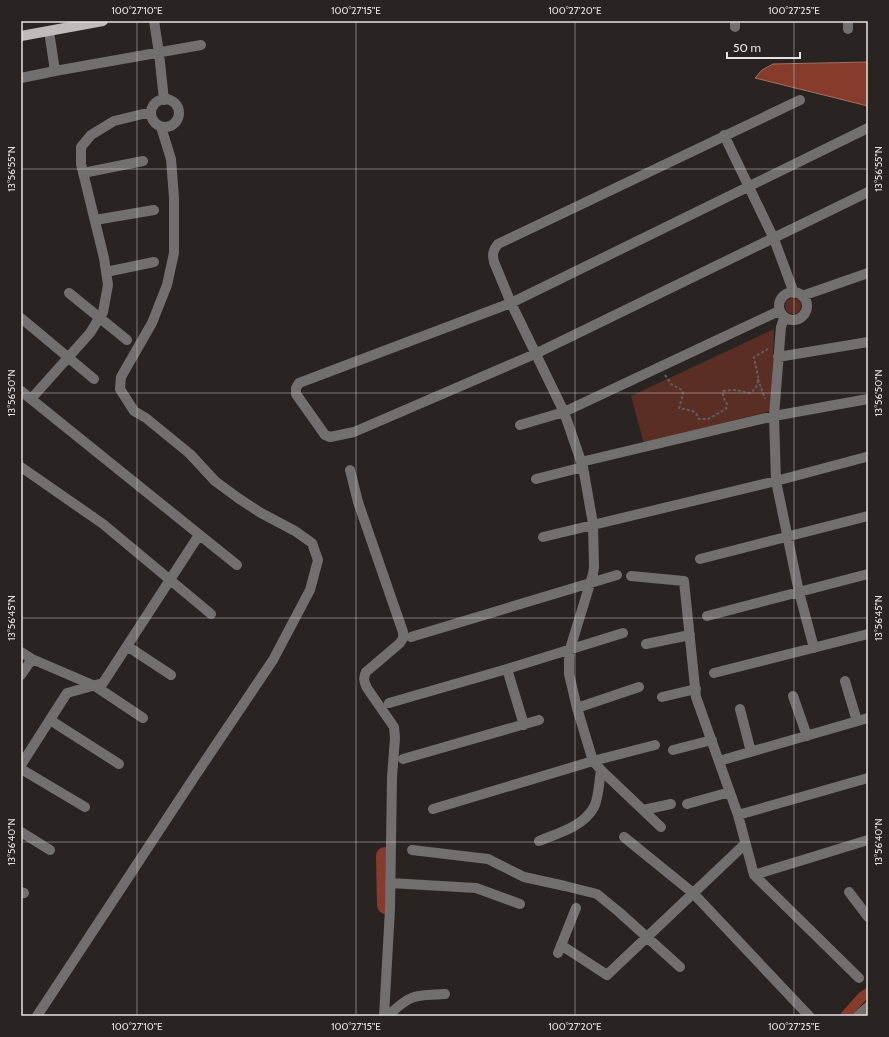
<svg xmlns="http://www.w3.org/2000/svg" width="889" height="1037" font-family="Cabin,sans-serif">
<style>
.green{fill:#5a2e24}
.water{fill:#863c2d;stroke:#a36e63}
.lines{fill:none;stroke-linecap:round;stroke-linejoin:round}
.canal{stroke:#863c2d;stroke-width:10}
.river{stroke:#863c2d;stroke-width:18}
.path{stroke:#625d5c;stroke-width:2;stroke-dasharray:3 2;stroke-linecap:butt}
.minor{stroke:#726f6e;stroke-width:10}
.major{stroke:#c0bab8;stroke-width:10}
.ticks{fill:none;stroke:#e7e3e2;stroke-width:1;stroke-opacity:0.45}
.neatline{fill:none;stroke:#e7e3e2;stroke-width:1.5}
.ticks-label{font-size:10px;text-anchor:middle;fill:#e7e3e2}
</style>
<rect width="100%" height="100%" fill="#292322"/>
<path class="green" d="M785 306a8 8 0 1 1 16 0a8 8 0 1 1-16 0Z
M774,329L771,411L644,444L631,396Z"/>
<path class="water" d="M868,62V106L755,78L762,70L773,64Z"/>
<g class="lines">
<path class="canal" d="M845,1016L862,997L868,993"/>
<path class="river" d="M385,856L386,905"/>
<path class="path" d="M665,375L671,384L682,390L683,394L679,408C688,411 695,408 699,419H708L726,409L727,404L723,397V391L735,390L750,393C764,383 756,372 754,357L770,348
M758,379L765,399"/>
<path class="minor" d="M154,21L159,53L164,100
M735,21V27
M848,29V21
M49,31L55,71
M21,78L55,71L201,45
M151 113a14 14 0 1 1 28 0a14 14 0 1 1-28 0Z
M868,128L511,303L299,383L296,388V394L325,435L330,437L354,432L535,354L868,192
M724,135L774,239L794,293
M83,173L143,161
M95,220L154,210
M106,272L154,262
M779 306a14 14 0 1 1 28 0a14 14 0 1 1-28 0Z
M69,293L127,340
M802,296L868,273
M21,318L94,379
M784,318L781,327L780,339L774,416L776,481L799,592L814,648
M778,357L868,342
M21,391L237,565
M31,399L90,333L103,312L108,285L104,258L81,164V147L91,135L114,121L151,112
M520,425L564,412L779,311
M581,462L774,416L868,399
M21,467L103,524L211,614
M350,470L358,502L403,632V638L400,643L366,672C363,678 364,682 367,688L394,727L395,738L392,777L390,909L384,1016
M536,479L583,467
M543,537L776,481L866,457
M700,559L868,516
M631,576L684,581L696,697L738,815L754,875L859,978
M707,616L868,574
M411,637L617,575
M646,644L690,635
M127,646L171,675
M21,652L32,659L95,686L143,718
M507,669L524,725
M714,673L868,634
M21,675L32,659
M845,681L857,721
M793,696L807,736
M662,697L696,689
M389,703L507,669L623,633
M577,708L639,687
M740,709L751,752
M50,720L119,764
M673,750L712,740
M403,759L539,720
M719,761L868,718
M21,765L67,693L103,683L199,535
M21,769L85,807
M601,770L661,827
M687,804L730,792
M433,809L593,761L655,745
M643,810L671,804
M738,815L868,778
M21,832L50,850
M624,837L693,893L809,1016
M539,841C558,833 583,827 594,807C599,797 599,782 601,770L593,761L577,708L569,674V660L570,649L593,574L594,567L593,524L583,467L564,412L511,303L494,262C492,254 493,250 498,244L800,100
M412,850L488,859L524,877L565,886L597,894L619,912L680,967
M754,875L868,840
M390,883L476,888L520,904
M21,892L24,893
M849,892L868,917
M561,945L607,975L745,844
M558,953L576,908
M37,1016L195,776L273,660L310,590L318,560L312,543L295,531L261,513L238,498L215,481L190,454L146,418L134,411L120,389L121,377L152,323L167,285L174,253V198L171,159L161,127
M388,1016C410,994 415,995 445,994
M858,1016L868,1007"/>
<path class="major" d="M21,36L103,21"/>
</g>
<path class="ticks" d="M137,21V1016M356,21V1016M575,21V1016M794,21V1016M21,169H868M21,393H868M21,618H868M21,842H868"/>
<rect width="889" height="1037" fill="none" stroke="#292322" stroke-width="44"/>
<path d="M727 52v6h73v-6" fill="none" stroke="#e7e3e2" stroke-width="2"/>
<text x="733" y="52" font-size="12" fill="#e7e3e2" stroke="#292322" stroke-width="3" paint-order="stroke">50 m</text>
<rect x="22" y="22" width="845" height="993" class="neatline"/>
<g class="ticks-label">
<text x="137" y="14">100°27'10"E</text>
<text x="356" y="14">100°27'15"E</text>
<text x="575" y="14">100°27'20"E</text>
<text x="794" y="14">100°27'25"E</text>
<text transform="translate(11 169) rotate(-90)" y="4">13°56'55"N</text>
<text transform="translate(878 169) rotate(-90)" y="4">13°56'55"N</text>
<text transform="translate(11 393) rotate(-90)" y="4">13°56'50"N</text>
<text transform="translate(878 393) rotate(-90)" y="4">13°56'50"N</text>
<text transform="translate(11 618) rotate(-90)" y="4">13°56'45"N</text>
<text transform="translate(878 618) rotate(-90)" y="4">13°56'45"N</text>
<text transform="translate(11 842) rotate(-90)" y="4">13°56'40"N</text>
<text transform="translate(878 842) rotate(-90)" y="4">13°56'40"N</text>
<text x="137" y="1030">100°27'10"E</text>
<text x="356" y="1030">100°27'15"E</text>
<text x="575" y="1030">100°27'20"E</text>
<text x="794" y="1030">100°27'25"E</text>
</g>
</svg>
